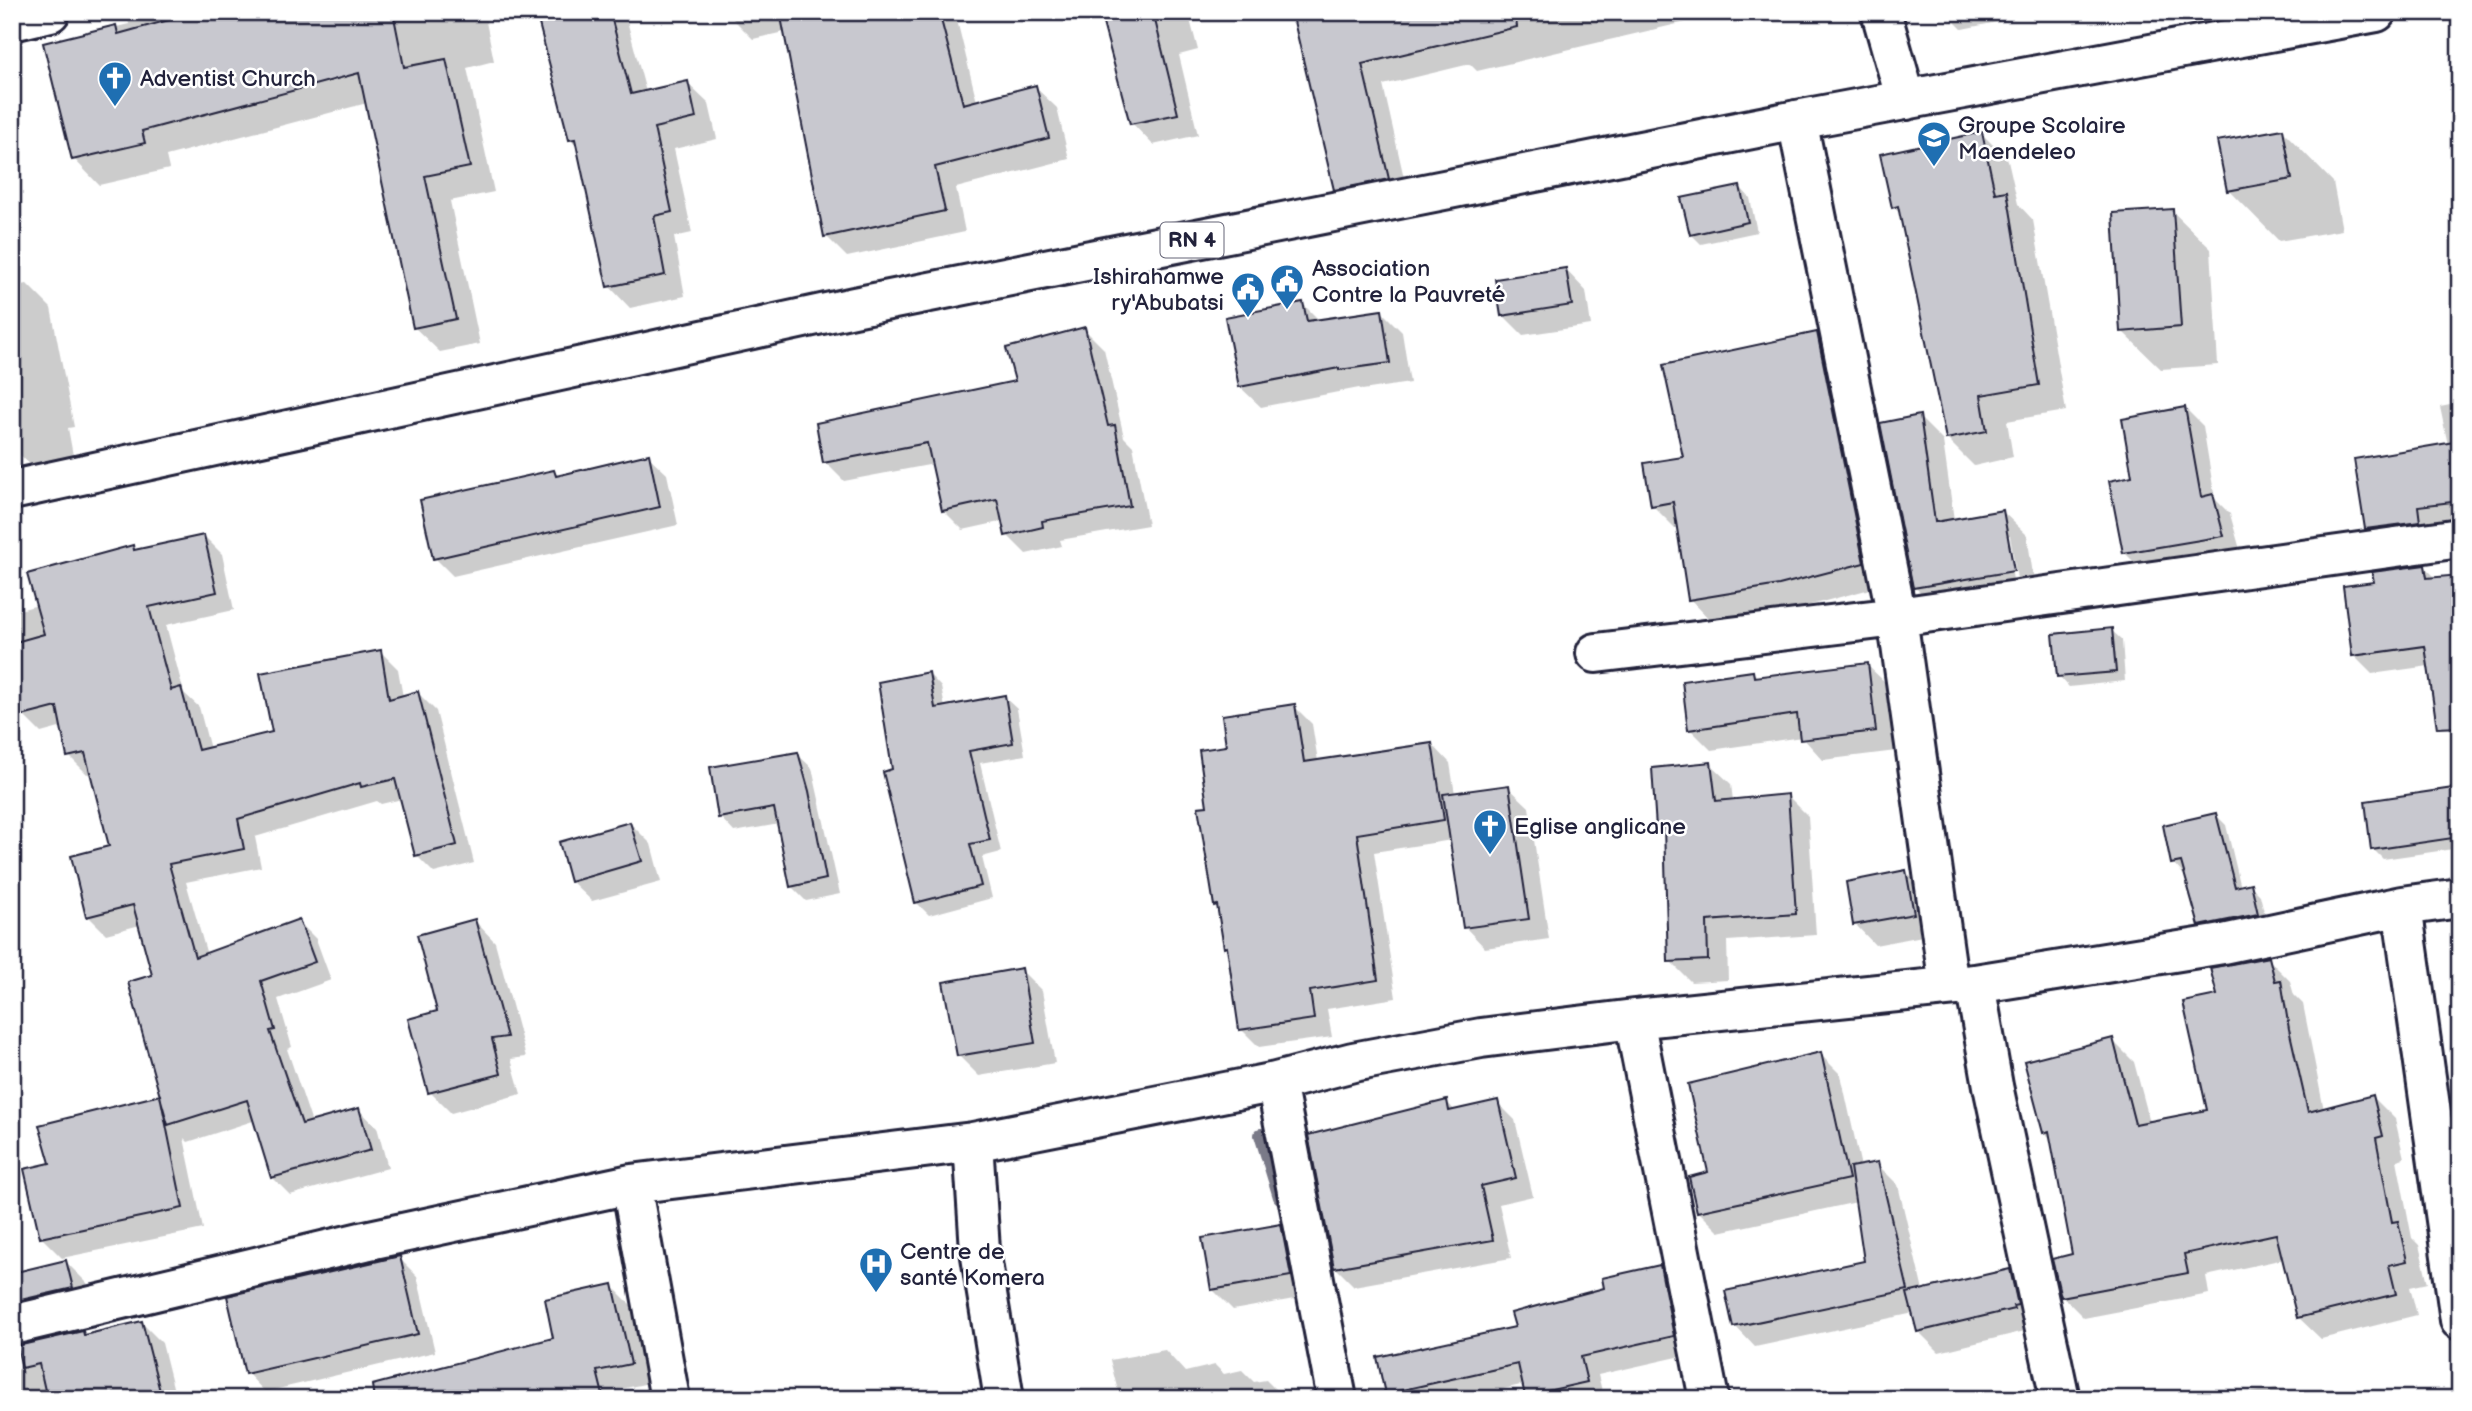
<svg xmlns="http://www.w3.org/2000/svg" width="2472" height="1411" font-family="'Balsamiq Sans',sans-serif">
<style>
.shadow{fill:#0003;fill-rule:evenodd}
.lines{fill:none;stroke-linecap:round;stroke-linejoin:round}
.stream{stroke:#7a7a88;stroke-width:14}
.building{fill:#c8c8cf;stroke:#22223b;stroke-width:2}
.minor-casing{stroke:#22223b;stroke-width:44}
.primary-casing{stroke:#22223b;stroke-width:44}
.minor{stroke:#fff;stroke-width:38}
.primary{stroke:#fff;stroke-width:38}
.labels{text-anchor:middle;stroke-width:5;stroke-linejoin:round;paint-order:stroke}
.shield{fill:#fff;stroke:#646476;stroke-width:2}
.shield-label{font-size:21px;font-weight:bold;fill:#22223b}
.poi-label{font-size:23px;fill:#22223b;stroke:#fff;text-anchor:start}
</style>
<rect width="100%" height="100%" fill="#fff"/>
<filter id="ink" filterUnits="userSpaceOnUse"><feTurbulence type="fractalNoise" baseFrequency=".0143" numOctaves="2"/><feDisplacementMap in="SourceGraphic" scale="14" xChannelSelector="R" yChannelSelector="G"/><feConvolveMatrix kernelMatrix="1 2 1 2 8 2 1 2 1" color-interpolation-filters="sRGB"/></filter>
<g filter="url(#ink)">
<path class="shadow" d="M127,12H180L181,18L204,12H484L494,61L467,68L494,192L450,201L480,344L440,352L414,327L367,103L166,156L169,169L99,185L74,159L46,44L129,24Z
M538,12H649L626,17L646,92L687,83L709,104L717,139L674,149L692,233L674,237L685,296L630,308L609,286L578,148L570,139Z
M730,12H955L977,102L1035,87L1057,108L1069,159L956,188L965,232L847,257L826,236L784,32L753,39L732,18Z
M1102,12H1188L1198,50L1179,55L1198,135L1153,145L1132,123Z
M1294,12H1702L1703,18L1477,71L1470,64L1383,85L1409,200L1357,210L1335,189Z
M1945,12H2048L1962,29Z
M2283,131L2333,182L2342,230L2279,241L2229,190Z
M1981,133L2008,160L2018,204L2033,220L2066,411L2007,421L2013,457L1974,466L1947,439L1902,215L1893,207Z
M1740,187L1750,198L1757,232L1701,244L1691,234Z
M2172,211L2211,249L2218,365L2161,369L2122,331Z
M1566,270L1586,291L1591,325L1523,335L1503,315Z
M27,284L51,308L74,427L68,428L74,461L34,468L18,453L12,454V287Z
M1303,304L1320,321L1381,311L1402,332L1410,383L1362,390L1359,388L1261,407L1240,387Z
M1084,329L1104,349L1124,437L1133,446L1148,525L1060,540L1062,546L1026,554L1007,535L1004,521L963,530L944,511L934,464L844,481L825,462L1017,382Z
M1816,334L1838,356L1885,585L1803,607L1712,622L1690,599L1679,527L1675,528L1652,505L1685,458Z
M2460,403V527L2391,552L2367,528L2448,445L2440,407Z
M2185,408L2203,426L2215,499L2230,514L2241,553L2142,570L2124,552L2134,478Z
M1919,417L1943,441L1954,520L2003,512L2027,535L2036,594L1939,611L1915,587ZM2006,536H2010L2017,579L2013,580Z
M648,456L667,474L678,525L453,576L435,558L554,471L559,477Z
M204,536L222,554L234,610L166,625L184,693L199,707L210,749L274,733L380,651L398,669L403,697L418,693L436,711L474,863L434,873L416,855L402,799L381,804L377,801L255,837L261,867L186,882L207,955L298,921L316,939L331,980L278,999L292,1047L287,1049L312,1123L359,1110L377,1127L388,1168L290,1195L272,1177L256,1120L188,1142L184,1138L203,1229L62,1258L42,1238L52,1164L159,1097L164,1102L155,976L140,925L106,934L88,916L112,847L92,773L87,774L69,756L63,727L41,733L23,715L12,674V612L38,605L132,547L136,551Z
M2425,567L2437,579L2460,576V728H2454L2436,710L2429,666L2372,674L2353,655L2376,583Z
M2111,630L2122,640L2125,681L2069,687L2059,676Z
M1867,665L1888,685L1896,751L1823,760L1802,737L1711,750L1690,729L1753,672L1759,679Z
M929,674L941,687L945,708L1004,697L1017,709L1025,755L980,763L1001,852L982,857L992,898L929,915L916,902L894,771Z
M1294,706L1312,724L1318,761L1432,744L1450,763L1455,794L1508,787L1529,807L1549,939L1485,948L1465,927L1452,840L1374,852L1396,998L1327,1009L1332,1037L1259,1047L1241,1029L1229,950L1226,947L1219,908L1216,905L1209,807L1228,747Z
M797,754L812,768L840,894L806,901L791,886L779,824L734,832L720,817Z
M1710,764L1731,784L1733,801L1788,796L1808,816L1816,935L1727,941L1728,980L1691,982L1670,961L1666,834L1658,827Z
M2460,791V848L2383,859L2373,849Z
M2216,815L2226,825L2241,888L2250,885L2260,895L2267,924L2210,935L2200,925L2186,873L2183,874L2173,863Z
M630,823L651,844L661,882L592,901L571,881Z
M1906,872L1926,893L1933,934L1875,945L1855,924Z
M475,921L495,942L526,1057L511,1059L521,1094L451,1113L430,1092L439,1012Z
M2268,959L2290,981L2294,995L2303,1004L2324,1110L2373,1097L2395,1119L2404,1158L2397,1160L2412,1238L2419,1245L2428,1283L2410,1287L2417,1315L2321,1339L2298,1317L2284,1259L2206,1276L2209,1294L2084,1318L2062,1296L2075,1255L2052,1140L2044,1132L2112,1040L2134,1062L2150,1122L2209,1111L2219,996Z
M1021,970L1042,991L1055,1063L979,1076L958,1055Z
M1820,1054L1841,1075L1861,1167L1877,1164L1898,1185L1923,1291L2009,1271L2030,1291L2033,1329L1939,1352L1918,1331L1914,1313L1755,1347L1735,1326L1866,1262L1857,1202L1719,1232L1698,1211L1710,1174Z
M1447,1102L1456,1112L1497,1102L1515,1120L1533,1196L1499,1204L1511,1258L1354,1286L1336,1268Z
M1280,1226L1301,1247L1311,1296L1233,1310L1212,1289Z
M399,1258L417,1276L435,1352L265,1392L247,1373Z
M66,1262L87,1283L93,1308L33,1323L12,1302V1274Z
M1660,1267L1678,1285L1691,1354L1598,1375L1604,1399H1531L1527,1395L1525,1384L1460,1399H1392L1387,1393L1517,1329Z
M612,1286L632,1306L649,1383L616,1390L618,1399H441L555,1340Z
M142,1323L162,1343L176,1399H12V1371L23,1368L19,1348L82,1333L86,1337Z
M1165,1350L1185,1372L1215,1365L1224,1374L1242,1370L1254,1382L1266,1380L1285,1399H1120L1110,1360Z
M2277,1388L2288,1399H2214Z"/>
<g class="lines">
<path class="stream" d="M1261,1135L1280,1197"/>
</g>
<path class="building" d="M198,12H393L404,67L446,59L470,167L425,176L456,319L413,328L359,73L142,131L145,143L72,160L43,43L116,25L118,34Z
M536,12H610L631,94L688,81L696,118L654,128L672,212L654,216L665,275L607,287L575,139L569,140Z
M780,12H939L963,104L1036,85L1049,138L935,167L945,211L824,237Z
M1100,12H1153L1178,114L1130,124Z
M1313,12H1515L1517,27L1362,64L1389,179L1334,190L1293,17Z
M2283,129L2292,179L2227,191L2217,141Z
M1982,132L1995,193L2007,191L2039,385L1981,395L1987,431L1946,439L1898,206L1892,208L1880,154Z
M1740,186L1748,222L1690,235L1681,198Z
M2173,209L2181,327L2120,332L2113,213Z
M1566,268L1572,305L1501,316L1495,279Z
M1303,302L1307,321L1382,310L1390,363L1339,370V368L1239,387L1225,317Z
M1085,327L1108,426L1115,425L1130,506L1042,521L1043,527L1005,536L997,499L942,511L927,443L823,463L816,423L1015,381L1006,348Z
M1817,332L1864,563L1779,585L1688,600L1673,502L1651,506L1644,463L1683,457L1663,365Z
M2185,407L2201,497L2213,494L2224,536L2123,553L2109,481L2132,476L2122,419Z
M1920,415L1935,522L2003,510L2014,571L1913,588L1880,423Z
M2460,441V501L2418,506L2420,522L2365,529L2354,459Z
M649,454L660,507L433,559L420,500L554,470L556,476Z
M204,535L217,592L149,607L171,690L181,687L198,750L272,732L260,673L381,650L389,699L418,691L457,845L415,856L395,779L361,787L360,783L238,819L244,849L169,864L195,957L299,919L315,962L261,981L275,1030L270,1031L302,1124L359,1108L371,1150L271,1178L247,1100L168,1125L128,982L152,975L133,905L86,917L71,856L109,846L85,753L67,757L57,707L22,716L12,681V643L44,634L27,574L133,545L134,550Z
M2425,565L2427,578L2460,575V727L2437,728L2425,646L2352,656L2343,586L2374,582L2372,572Z
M2112,628L2116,672L2057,677L2053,634Z
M1868,663L1876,731L1800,740L1797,714L1688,730L1682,681L1753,671L1754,677Z
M929,672L935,708L1005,695L1013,743L969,751L990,840L970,844L981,886L915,903L883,772L892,769L878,682Z
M1295,704L1304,762L1432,743L1444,820L1357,834L1378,980L1310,991L1314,1019L1239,1030L1227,947L1224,948L1217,905L1214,906L1198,807L1207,806L1199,750L1226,746L1222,715Z
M798,752L809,791L826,879L790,887L774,808L718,818L710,767Z
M1711,762L1716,801L1788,794L1796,914L1707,921L1708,960L1668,962L1664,827L1656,828L1652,768Z
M1509,785L1529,919L1463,928L1443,794Z
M2460,787V837L2371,850L2365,801Z
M2216,813L2235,887L2251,883L2258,914L2199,926L2181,862L2171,864L2163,825Z
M630,822L642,861L570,882L559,842Z
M1906,870L1914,914L1853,925L1846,882Z
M475,919L507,1037L492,1039L501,1074L428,1093L408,1019L437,1011L417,935Z
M2269,957L2275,981L2281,980L2289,1029L2308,1112L2373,1095L2383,1136L2376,1138L2392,1222L2398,1221L2407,1261L2389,1265L2396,1294L2297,1318L2276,1234L2184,1254L2188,1273L2061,1297L2052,1259L2072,1254L2049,1131L2043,1133L2024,1061L2113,1038L2135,1124L2207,1110L2183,1002L2217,995L2210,968Z
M1022,968L1035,1043L957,1056L943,982Z
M1821,1052L1849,1179L1697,1212L1689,1177L1708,1172L1688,1084Z
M160,1095L183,1208L40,1238L24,1169L50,1163L39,1125Z
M1447,1100L1449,1111L1498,1100L1516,1178L1481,1186L1493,1240L1334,1268L1308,1135Z
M1878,1162L1908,1290L1733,1327L1725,1291L1864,1261L1850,1167Z
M1281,1224L1291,1276L1211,1290L1202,1238Z
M400,1256L418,1334L245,1374L227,1296Z
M66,1260L73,1288L12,1302V1273Z
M1660,1265L1674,1336L1581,1357L1587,1382L1525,1396L1518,1364L1385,1394L1377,1357L1515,1327L1511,1313L1604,1288L1602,1278Z
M2010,1269L2018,1305L2013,1306L2014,1309L1917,1332L1907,1293Z
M613,1284L631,1364L597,1371L604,1399H374L372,1385L553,1338L545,1299Z
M142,1321L162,1399H47L39,1364L22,1368L17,1346L83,1331L84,1335Z"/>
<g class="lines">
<g class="minor-casing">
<path id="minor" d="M1881,12L1906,100
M12,21L50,12
M1797,120L1897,617L1949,986
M1596,653L1897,617L2460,538
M2402,906L2460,1320
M1975,984L1993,1086L2060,1399
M1634,1019L1709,1399
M1276,1082L1337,1399
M973,1142L980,1250L1004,1399
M631,1184L670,1399
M12,1325L365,1241L631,1184L973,1142L1276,1082L1353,1062L1481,1038L1634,1019L1975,984L2223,944L2402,906L2460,898"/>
</g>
<g class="primary-casing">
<path id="primary" d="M12,490L854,307L1797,120L2376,12"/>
</g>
<use href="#minor" class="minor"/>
<use href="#primary" class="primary"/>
</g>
</g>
<defs>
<g id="church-pin" transform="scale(1.75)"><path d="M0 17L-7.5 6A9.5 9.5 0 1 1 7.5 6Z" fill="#1f6fb2" stroke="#fff"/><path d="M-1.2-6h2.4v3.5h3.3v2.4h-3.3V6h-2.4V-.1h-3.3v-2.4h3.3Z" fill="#fff"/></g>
<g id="school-pin" transform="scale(1.75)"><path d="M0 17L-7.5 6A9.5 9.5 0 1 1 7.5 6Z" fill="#1f6fb2" stroke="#fff"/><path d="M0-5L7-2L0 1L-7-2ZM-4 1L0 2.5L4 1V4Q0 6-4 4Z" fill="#fff"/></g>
<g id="civic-pin" transform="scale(1.75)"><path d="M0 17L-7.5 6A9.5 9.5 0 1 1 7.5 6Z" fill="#1f6fb2" stroke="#fff"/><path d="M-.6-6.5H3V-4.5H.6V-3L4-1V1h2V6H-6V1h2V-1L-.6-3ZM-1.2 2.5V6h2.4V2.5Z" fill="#fff"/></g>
<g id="hospital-pin" transform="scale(1.75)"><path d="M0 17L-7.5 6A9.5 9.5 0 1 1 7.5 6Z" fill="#1f6fb2" stroke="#fff"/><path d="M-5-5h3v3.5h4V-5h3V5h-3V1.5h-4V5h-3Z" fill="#fff"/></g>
</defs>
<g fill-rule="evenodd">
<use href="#church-pin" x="115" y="78"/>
<use href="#school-pin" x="1934" y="138"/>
<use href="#civic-pin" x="1287" y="281"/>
<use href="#civic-pin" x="1248" y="289"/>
<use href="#church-pin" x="1490" y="826"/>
<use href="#hospital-pin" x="876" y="1264"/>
</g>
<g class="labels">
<rect class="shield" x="1160.5" y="222.5" width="63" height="35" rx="5"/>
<g class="shield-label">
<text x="1192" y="247">RN 4</text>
</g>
<g class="poi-label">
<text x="140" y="86">Adventist Church</text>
<text x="1958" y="133">Groupe Scolaire<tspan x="1958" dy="26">Maendeleo</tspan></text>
<text x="1312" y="276">Association<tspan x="1312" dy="26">Contre la Pauvreté</tspan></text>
<text x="1224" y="284" text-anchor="end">Ishirahamwe<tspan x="1224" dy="26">ry'Abubatsi</tspan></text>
<text x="1514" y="834">Eglise anglicane</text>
<text x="900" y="1259">Centre de<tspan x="900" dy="26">santé Komera</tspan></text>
</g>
</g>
<rect width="2472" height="1411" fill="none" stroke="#fff" stroke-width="42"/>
<rect x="21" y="21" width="2430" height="1369" fill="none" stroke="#22223b" stroke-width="2.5" filter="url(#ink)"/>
</svg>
